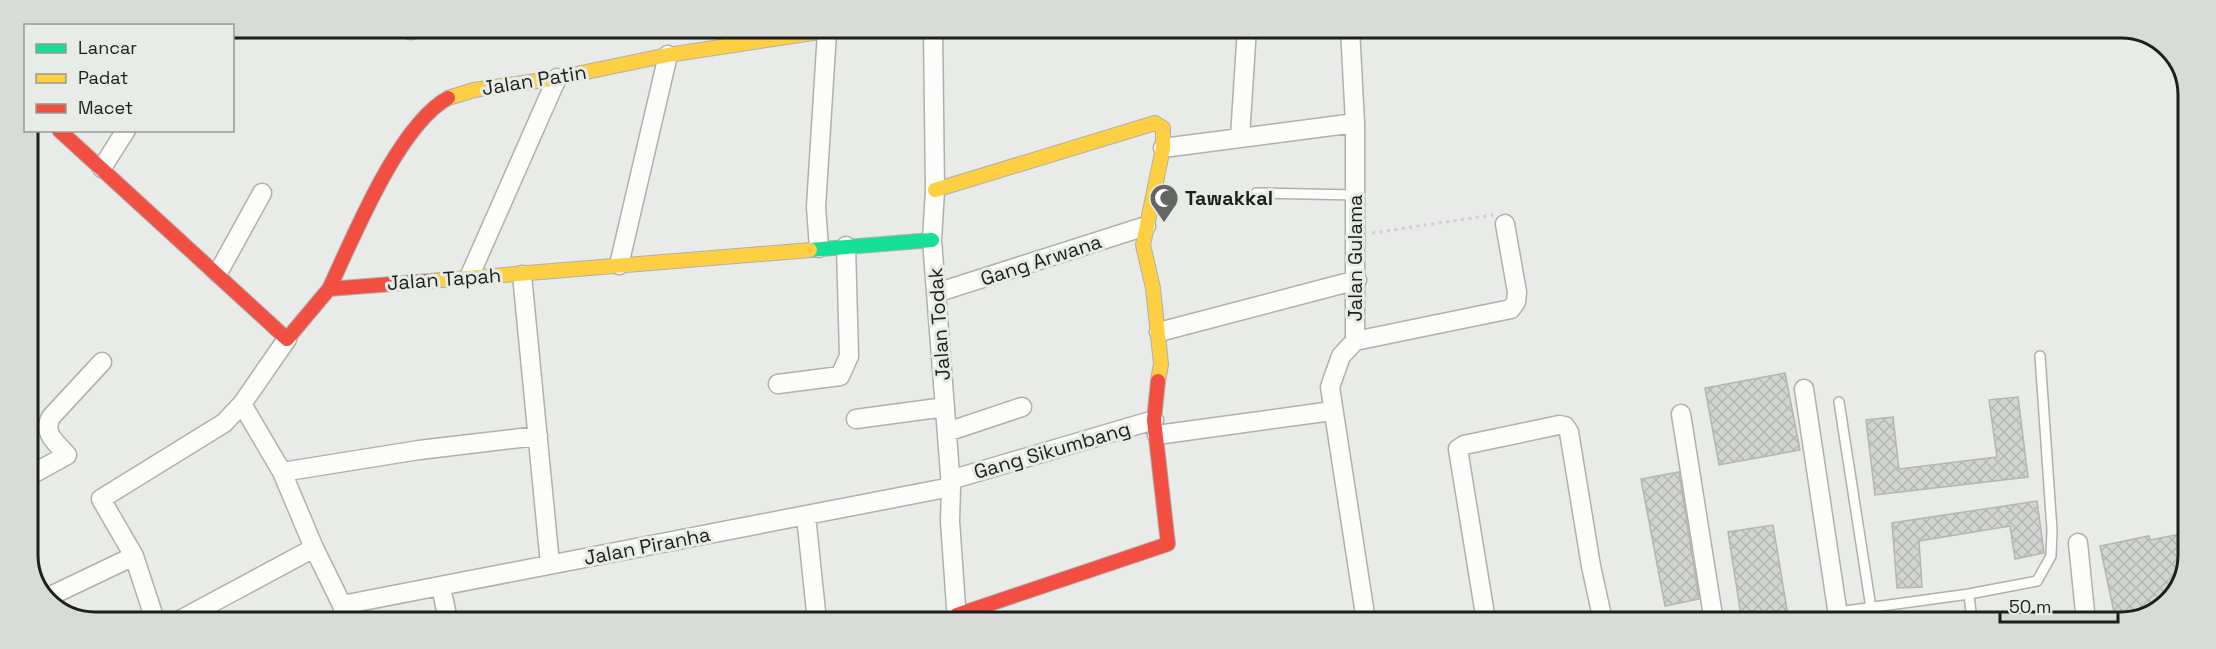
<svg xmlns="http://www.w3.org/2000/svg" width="2216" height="649" font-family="'Space Grotesk',sans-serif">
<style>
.building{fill:url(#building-cross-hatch);stroke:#b3b5b2;stroke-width:1.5}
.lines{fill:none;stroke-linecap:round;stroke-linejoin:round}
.lane-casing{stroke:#aeb0ad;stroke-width:12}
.street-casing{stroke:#aeb0ad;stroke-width:21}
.fast-casing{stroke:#aeb0ad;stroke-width:16}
.slow-casing{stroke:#aeb0ad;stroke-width:16}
.jam-casing{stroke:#aeb0ad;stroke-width:16}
.path{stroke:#cecfce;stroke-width:3;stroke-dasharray:3 4.5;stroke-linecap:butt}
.lane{stroke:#fcfcfb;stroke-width:9}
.street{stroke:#fcfcfb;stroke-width:18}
.fast{stroke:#16e098;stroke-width:14}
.slow{stroke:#ffcf43;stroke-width:14}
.jam{stroke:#f24e42;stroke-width:14}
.labels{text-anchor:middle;stroke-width:6;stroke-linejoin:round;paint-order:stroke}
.street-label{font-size:20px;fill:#1d1f1c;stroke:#e7ece6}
.poi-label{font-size:20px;font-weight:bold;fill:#1d1f1c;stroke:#e7ece6;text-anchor:start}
.rim{fill:none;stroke:#1d1f1c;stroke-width:3}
</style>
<defs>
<pattern id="building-cross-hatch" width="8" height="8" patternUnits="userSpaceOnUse" patternTransform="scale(1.5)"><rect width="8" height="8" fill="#d2d4d1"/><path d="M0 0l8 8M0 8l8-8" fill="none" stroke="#b4b6b3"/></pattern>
</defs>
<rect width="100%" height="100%" fill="#e8ebe7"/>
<path class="building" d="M1785,373L1800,450L1719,465L1705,388Z
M2018,397L2028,477L1875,495L1866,420L1893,417L1899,469L1997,457L1989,400Z
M1679,472L1699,599L1665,606L1641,479Z
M2037,501L2044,553L2015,559L2010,526L1919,541L1922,587L1897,588L1892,523Z
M1773,525L1789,622H1742L1728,532Z
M2187,533V571L2163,608L2116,622L2100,546L2149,536L2150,540Z"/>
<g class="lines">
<g class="lane-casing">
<path id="lane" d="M1256,193L1355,195
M1839,402L1871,608
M1969,594L1972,622
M1845,611L1969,594L2037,581L2051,556L2052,530L2040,356"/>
</g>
<g class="street-casing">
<path id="street" d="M933,28L935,190L932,240L951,487L950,521L957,621
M1350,28L1355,123V341L1341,356L1330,387L1366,621
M411,30L414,27
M1240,137L1247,28
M1163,148L1355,123
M102,168L126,130
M819,248L816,207L827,32
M619,265L668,55
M218,273L262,193
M470,275L557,78
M522,275L550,564
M936,293L1146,226
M1159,332L1357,280
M1355,341L1511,309L1516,302L1517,292L1505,224
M778,384L840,376L849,356L846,246
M1804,389L1839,622
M242,404L282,472L314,548L342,605L346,620
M1681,414L1714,622
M856,419L945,407
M947,432L1022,407
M1157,435L1332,411
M282,472L419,450L538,436
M27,477L67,455C57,443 42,434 51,417L102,362
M950,480L1154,420
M806,516L817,621
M2078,543L2086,622
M441,587L448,620
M44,599L134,556
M342,605L951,487
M155,620L134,556L101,499L224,423L242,404L287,339
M180,620L314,548
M1486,621L1458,449L1464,445L1559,425L1565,426L1569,432L1591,566L1603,621"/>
</g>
<g class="fast-casing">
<path id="fast" d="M810,250L932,240"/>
</g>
<g class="slow-casing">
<path id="slow" d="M448,98L474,90L557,78L668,55L846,28
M935,190L1155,123L1163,128V148L1143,245L1153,288L1161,364L1158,381
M430,281L810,250"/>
</g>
<g class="jam-casing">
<path id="jam" d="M59,130L287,339L329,289L430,281
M329,289C354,236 398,126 448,98
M957,615L1168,544L1154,420L1158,381"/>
</g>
<path class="path" d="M1372,233L1493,215"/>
<use href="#lane" class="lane"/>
<use href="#street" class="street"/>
<use href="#fast" class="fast"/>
<use href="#slow" class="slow"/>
<use href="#jam" class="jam"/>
</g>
<defs>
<g id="mosque-pin" transform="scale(1.5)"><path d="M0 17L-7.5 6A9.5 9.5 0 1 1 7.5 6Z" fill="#646663" stroke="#e7ece6"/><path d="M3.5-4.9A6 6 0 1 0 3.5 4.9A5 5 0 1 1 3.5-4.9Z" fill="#fff"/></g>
</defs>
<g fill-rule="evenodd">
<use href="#mosque-pin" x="1164" y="198"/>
</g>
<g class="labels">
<g class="street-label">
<text transform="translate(534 80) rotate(-9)" y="7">Jalan Patin</text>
<text transform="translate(1355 258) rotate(-90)" y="7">Jalan Gulama</text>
<text transform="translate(1041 260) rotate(-18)" y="7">Gang Arwana</text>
<text transform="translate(444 279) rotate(-4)" y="7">Jalan Tapah</text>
<text transform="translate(939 324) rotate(-94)" y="7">Jalan Todak</text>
<text transform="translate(1052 450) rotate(-16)" y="7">Gang Sikumbang</text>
<text transform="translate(647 546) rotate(-11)" y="7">Jalan Piranha</text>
</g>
<g class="poi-label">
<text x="1185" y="205">Tawakkal</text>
</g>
</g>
<path d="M0 0H2216V649H0ZM95 38H2121A57 57 0 0 1 2178 95V555A57 57 0 0 1 2121 612H95A57 57 0 0 1 38 555V95A57 57 0 0 1 95 38Z" fill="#d7dcd6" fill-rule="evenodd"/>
<path class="rim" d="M95 38H2121A57 57 0 0 1 2178 95V555A57 57 0 0 1 2121 612H95A57 57 0 0 1 38 555V95A57 57 0 0 1 95 38Z"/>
<rect x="24" y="24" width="210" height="108" fill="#e7ece6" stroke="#969a95" stroke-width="1.5"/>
<rect x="36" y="44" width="30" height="9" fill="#16e098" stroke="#969a95" stroke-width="1.5"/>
<text x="78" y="54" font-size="18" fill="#1d1f1c">Lancar</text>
<rect x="36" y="74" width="30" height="9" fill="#ffcf43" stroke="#969a95" stroke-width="1.5"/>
<text x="78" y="84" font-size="18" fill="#1d1f1c">Padat</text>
<rect x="36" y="104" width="30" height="9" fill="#f24e42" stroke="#969a95" stroke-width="1.5"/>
<text x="78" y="114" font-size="18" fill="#1d1f1c">Macet</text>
<path d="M2000 613v9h118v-9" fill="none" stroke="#1d1f1c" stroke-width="3"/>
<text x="2009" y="613" font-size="18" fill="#1d1f1c" stroke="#e7ece6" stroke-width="4.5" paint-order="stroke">50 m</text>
</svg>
